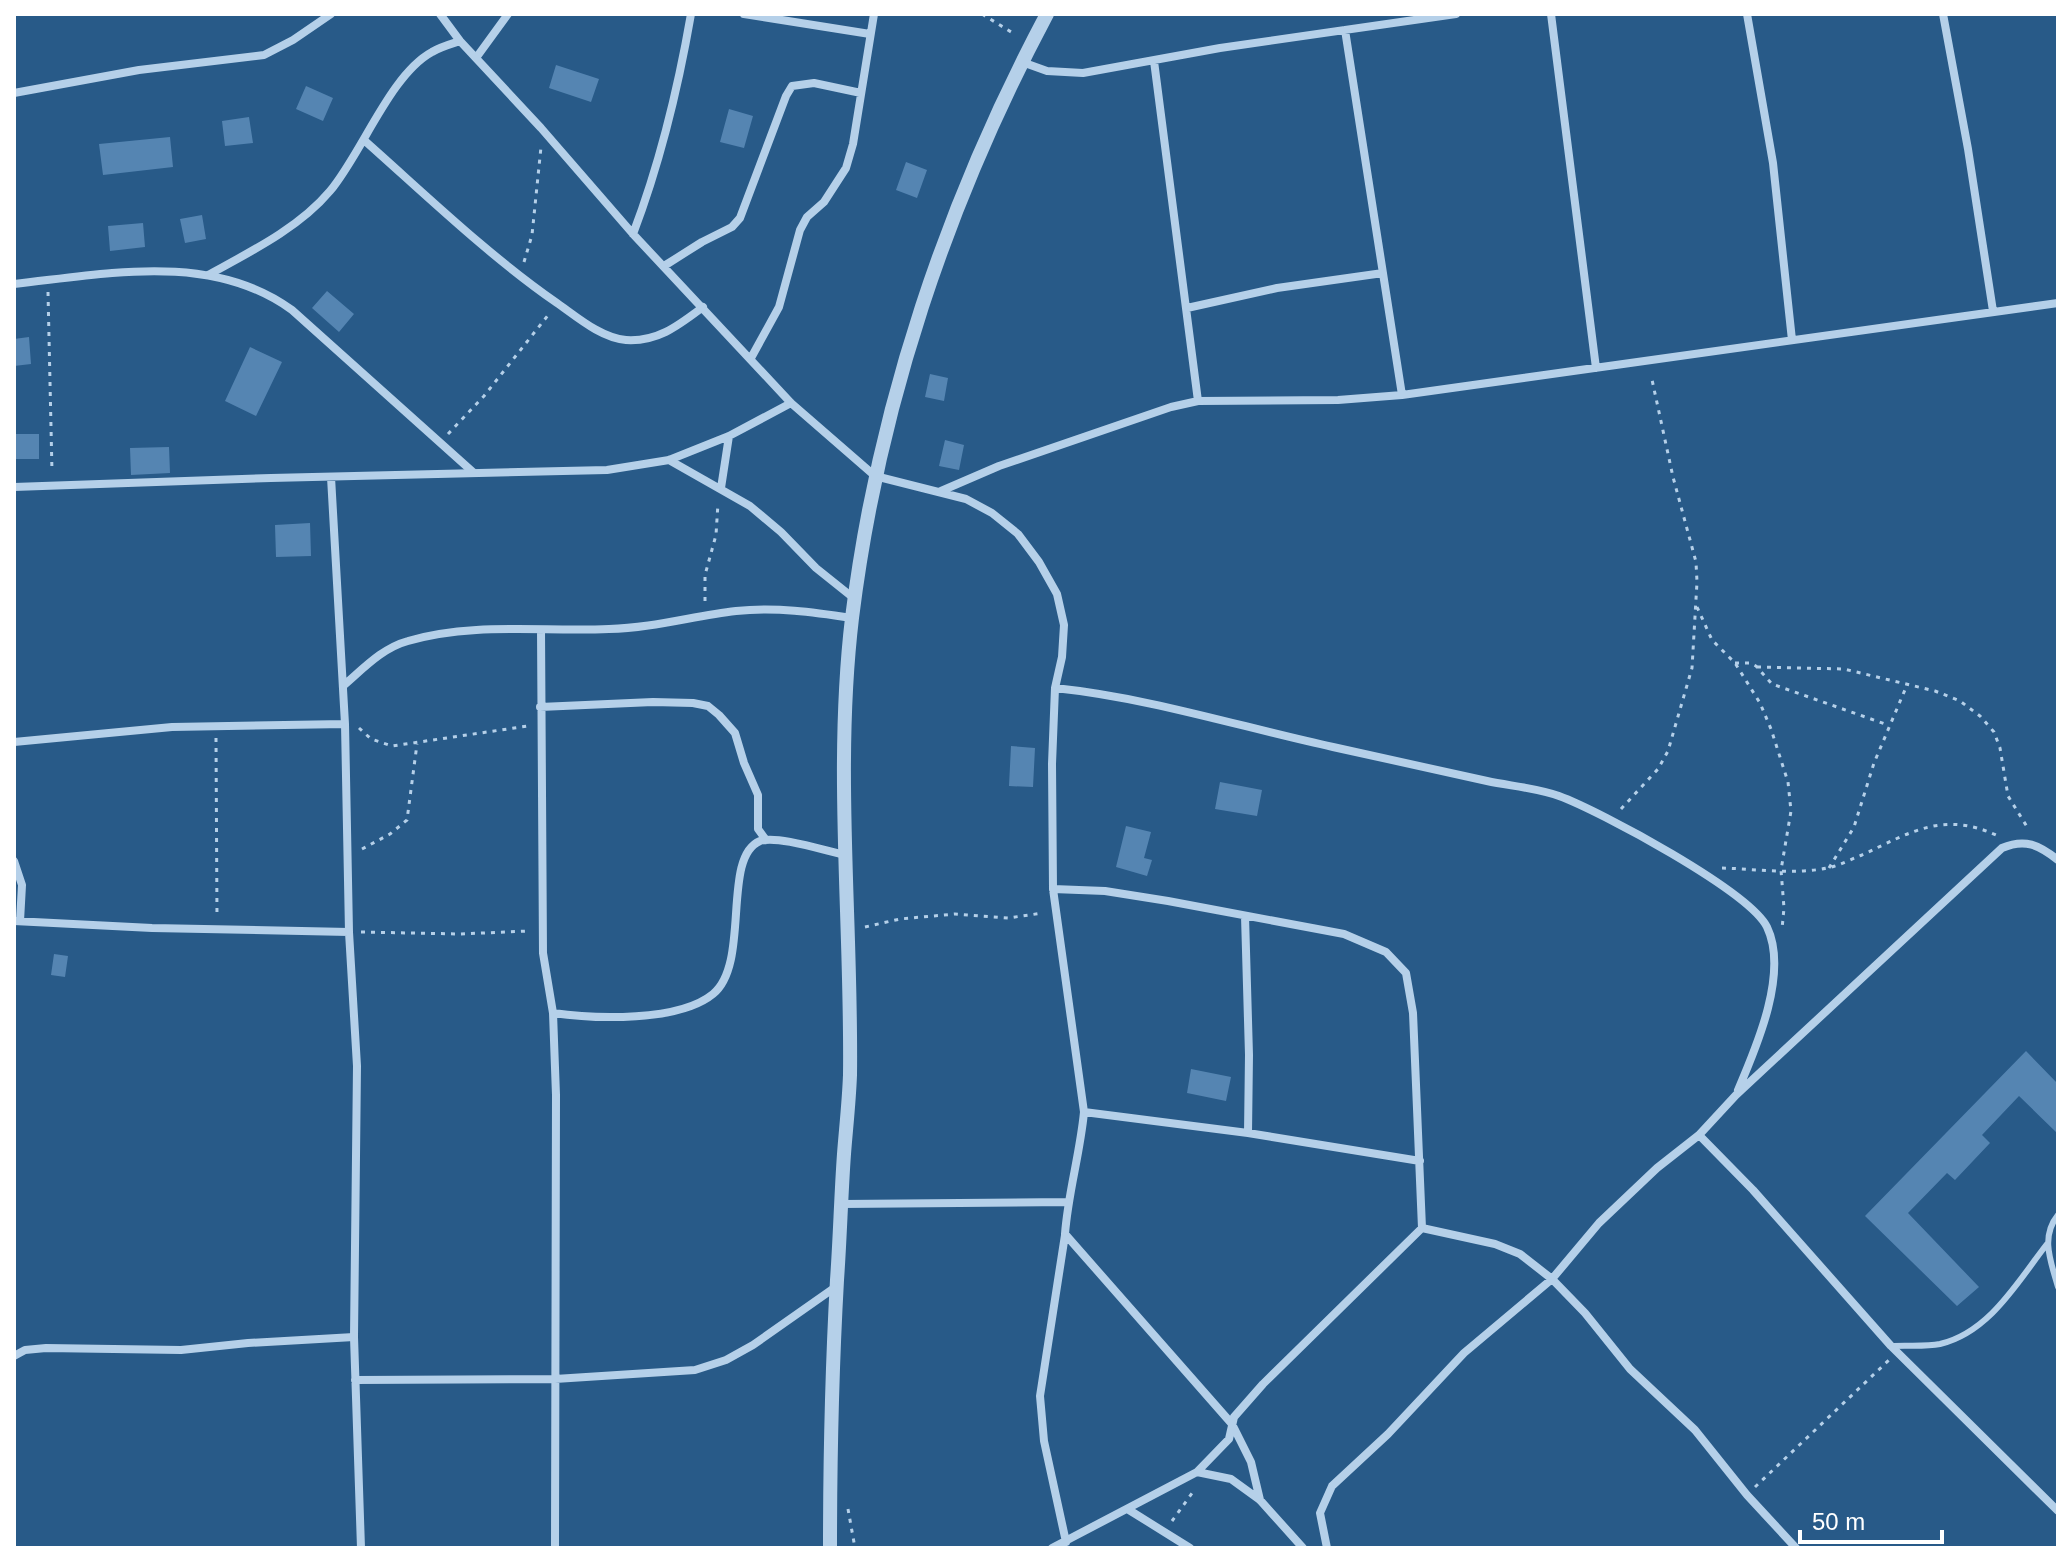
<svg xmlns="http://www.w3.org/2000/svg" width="2072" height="1562" font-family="Helvetica,sans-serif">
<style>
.building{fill:#5585b2}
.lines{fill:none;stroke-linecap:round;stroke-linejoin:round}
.path{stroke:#b5d0e9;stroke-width:3;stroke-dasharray:4 6;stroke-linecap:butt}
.service{stroke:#b5d0e9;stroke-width:6}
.minor{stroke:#b5d0e9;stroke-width:8}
.tertiary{stroke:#b5d0e9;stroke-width:14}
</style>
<rect width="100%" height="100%" fill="#285a88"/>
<path class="building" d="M556,65L599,79L591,102L549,88Z
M306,86L333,98L323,121L296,109Z
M729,109L753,116L744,148L720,142Z
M249,117L253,143L225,146L222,121Z
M170,137L173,167L103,175L99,144Z
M906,162L927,170L917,198L896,190Z
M202,215L206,239L185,243L180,219Z
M143,223L145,247L110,251L108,226Z
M327,291L354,314L339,332L312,308Z
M29,337L31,364L14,366V339Z
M250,347L282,362L256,416L225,401Z
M930,374L948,378L944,401L925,397Z
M14,434H39V459H14Z
M945,440L964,445L959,470L939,466Z
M169,447L170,473L131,475L130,448Z
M310,523L311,556L276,557L275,525Z
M1011,746L1035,748L1033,787L1009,786Z
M1220,782L1262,790L1257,816L1215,809Z
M1126,826L1151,832L1144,858L1152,860L1147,876L1116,867Z
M54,954L68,956L65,977L51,975Z
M2026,1051L2058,1084V1134L2019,1096L1982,1135L1990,1143L1955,1180L1947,1173L1908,1213L1979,1287L1957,1306L1865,1216Z
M1191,1069L1231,1077L1226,1101L1187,1093Z"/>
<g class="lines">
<path class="path" d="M982,14L1016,35
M524,262L532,235L541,147
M48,292L52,472
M448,434L484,396L549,314
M705,601V575L716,535L718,503
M1697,607L1712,640L1735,663L1760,703L1771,729L1788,782L1791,811L1781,870L1784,908L1782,929
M1735,663H1750L1756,666L1772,684L1888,725
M1757,667L1844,669L1935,691L1960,701L1980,716L1994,732L2000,748L2008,796L2029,830
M359,728L371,739L392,746L528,726
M216,738L217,918
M1621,809L1658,769L1668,751L1692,668L1697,582L1696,562L1673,477L1651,375
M362,849L390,834L407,820L417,744
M1722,868C1757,869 1794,875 1827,868C1839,866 1851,859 1862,855C1911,832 1943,811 1996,835
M1829,868L1854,827L1874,763L1907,685
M865,927L900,919L955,914L1008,918L1043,913
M361,932L460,934L529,931
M1755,1487L1889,1360
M848,1509L855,1548
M1172,1521L1195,1489"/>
<path class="service" d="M2058,1215C2040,1237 2051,1262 2058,1287
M1891,1346C1907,1345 1925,1347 1940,1344C1990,1332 2018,1281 2047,1244"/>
<path class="minor" d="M440,14L460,41L541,128L633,234L791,403L875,476L966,499L992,513L1018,534L1039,562L1057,594L1064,625L1062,657L1055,688L1052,764L1053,889L1084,1112C1080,1154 1068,1193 1065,1234L1232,1424L1251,1462L1260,1500
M744,14L870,34
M1551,14L1596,368
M1747,14L1773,163L1792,340
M1943,14L1968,149L1993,311
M1345,30L1402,395
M476,58L508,14
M1154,61L1198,401
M1022,62L1047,71L1083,73L1220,48L1456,14
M14,93L139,70L264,55L293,40L331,14
M365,141C427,196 488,255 557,303C577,317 601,338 626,340C658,342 679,325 703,307
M633,234C660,163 678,89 691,14
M664,266L702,242L732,227L740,218L786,96L792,86L814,83L861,93
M208,275C250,252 299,228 330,191C362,153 390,75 432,52C440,47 451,44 460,41
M14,284C106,274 211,251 292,310L474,473
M1187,308L1277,288L1383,273
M751,358L779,307L800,230L807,217L824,202L846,168L853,144L874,14
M669,460L750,506L781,532L816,568L856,600
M331,477L345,724L349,932L357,1066L354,1337L361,1548
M14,487L271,478L607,470L669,460L729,436L791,403
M721,488L729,436
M941,491L999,466L1171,407L1198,401L1338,400L1402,395L2058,303
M541,630L543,953L553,1013L556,1095L555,1548
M343,686C363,669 382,648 408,641C472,622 543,632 609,629C653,628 693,616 736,611C776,607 813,612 852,618
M1055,688C1150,698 1241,727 1333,747C1385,758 1436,770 1487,781C1511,786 1536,788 1559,796C1600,811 1749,891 1767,927C1789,973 1756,1048 1738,1090
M540,707L653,702L693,703L708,706L719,715L735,733L744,763L758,795V829L766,840
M14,742L172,727L345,724
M14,861L22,885L20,921
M1053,889L1105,891L1168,901L1344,934L1386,952L1406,973L1413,1013L1422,1228L1263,1384L1234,1417L1229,1439L1197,1472
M1245,916L1249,1055L1248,1133
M14,921L152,928L349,932
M553,1013C595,1019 679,1022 713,994C751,963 721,857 760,841C777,835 826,851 845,855
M1084,1112L1248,1133L1420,1161
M1699,1135L1753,1190L1891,1346L2058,1511
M842,1204L1068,1202
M1422,1228L1495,1244L1520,1254L1552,1279L1585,1313L1630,1369L1695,1430L1747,1495L1796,1548
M1065,1235L1040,1396L1044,1441L1066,1542
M14,1356L25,1350L46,1348L181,1350L248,1343L354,1337
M355,1380L555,1379L695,1370L726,1360L753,1345L837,1286
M1129,1510L1190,1548
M1052,1548L1197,1472L1231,1479L1260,1500L1303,1548
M1327,1548L1320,1513L1332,1486L1388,1434L1464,1353L1552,1279L1599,1223L1657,1168L1699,1135L1736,1095L2002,848C2025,838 2039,845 2058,860"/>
<path class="tertiary" d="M830,1548C830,1459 832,1369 837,1280C840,1238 841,1196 844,1154C846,1128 849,1102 850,1075C852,923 834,770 852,618C878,407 947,202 1047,14"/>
</g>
<rect width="2072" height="1562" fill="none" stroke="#ffffff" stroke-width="32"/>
<path d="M1800 1530v12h142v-12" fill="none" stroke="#ffffff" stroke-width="4"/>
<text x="1812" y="1530" font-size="24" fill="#ffffff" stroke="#285a88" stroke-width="6" paint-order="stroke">50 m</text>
</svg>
